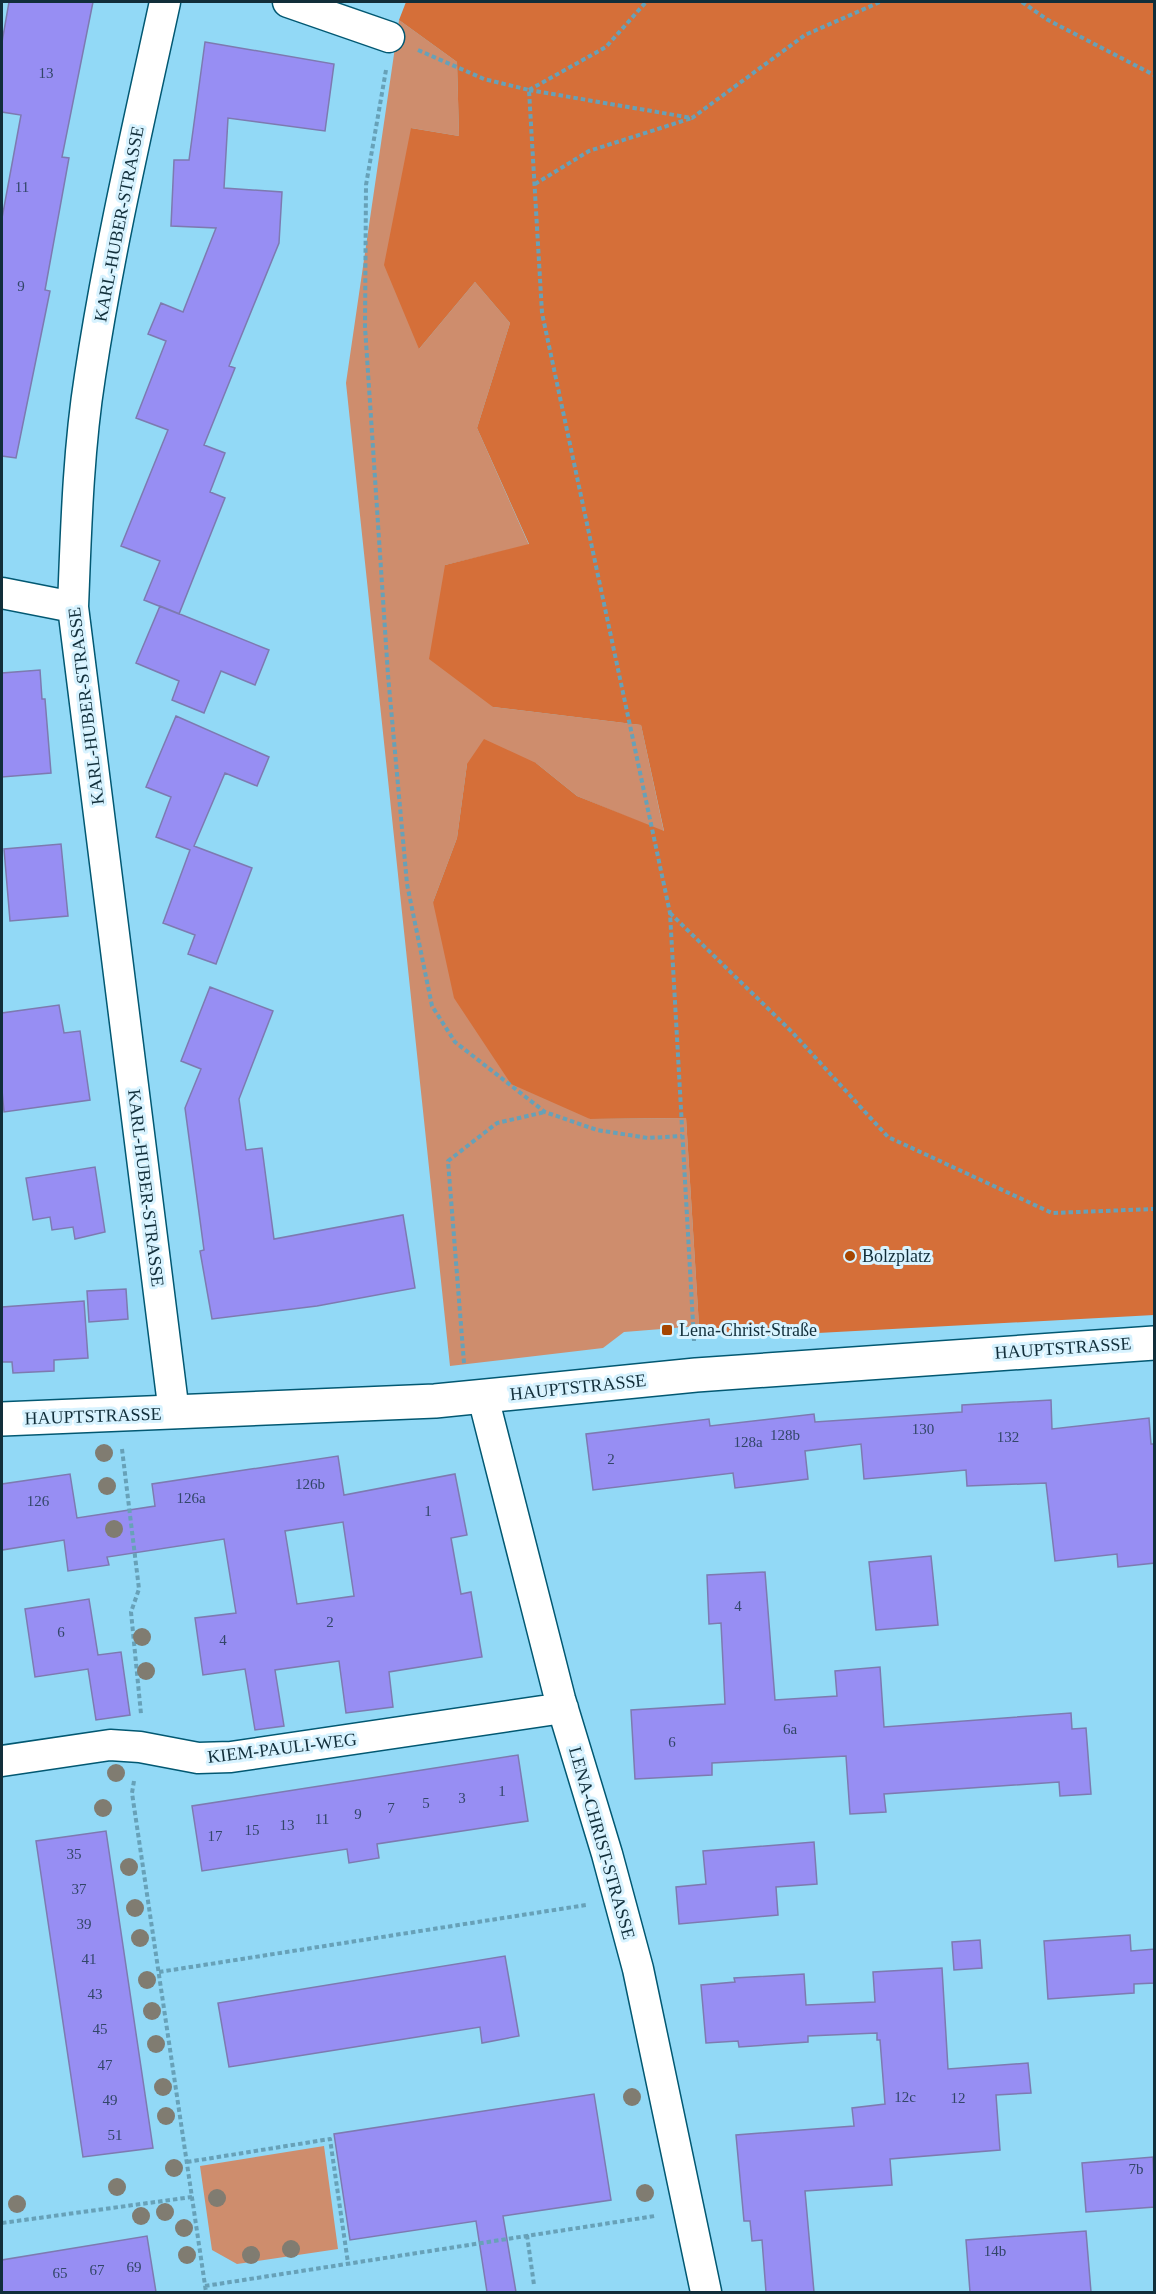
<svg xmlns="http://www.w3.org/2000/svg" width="1156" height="2294" font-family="'Times New Roman',serif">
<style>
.green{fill:#ce8d6d}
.forest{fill:#d56f39}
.building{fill:#978ef3;stroke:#7d7ab0;stroke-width:1.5;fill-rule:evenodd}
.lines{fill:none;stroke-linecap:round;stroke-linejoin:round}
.minor-casing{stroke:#025872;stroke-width:33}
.tertiary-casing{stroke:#025872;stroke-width:36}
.path{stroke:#67a1b8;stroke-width:4;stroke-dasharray:4.5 3;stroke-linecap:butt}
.minor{stroke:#fff;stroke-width:30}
.tertiary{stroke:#fff;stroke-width:33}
.tree{fill:#807c71}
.poi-dot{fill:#a64500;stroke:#d8f3ff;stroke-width:2}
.labels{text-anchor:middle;stroke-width:6;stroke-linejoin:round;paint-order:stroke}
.number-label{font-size:15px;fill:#324668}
.street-label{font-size:18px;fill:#112e3a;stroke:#d8f3ff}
.poi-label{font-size:18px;fill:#112e3a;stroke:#d8f3ff;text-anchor:start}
</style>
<rect width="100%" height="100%" fill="#92d9f6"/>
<path class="green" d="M399,20L457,62L459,136L411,128L419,349L475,282L510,323L477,428L529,545L445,565L493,707L641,725L664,832L577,796L536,763L467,764L457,838L433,902L590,1119L686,1118L699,1326L624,1332L603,1348L450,1366L346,383Z
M324,2146L338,2249L237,2264L212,2250L200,2166Z"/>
<path class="forest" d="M406,2H1154V1315L744,1337L699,1326L686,1118L590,1119L511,1084L454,998L433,902L457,838L467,764L484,739L536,763L577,796L664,831L641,725L493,707L429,659L445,565L529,544L477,428L510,323L475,282L419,349L384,265L411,128L459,136L457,62L399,20Z"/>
<path class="building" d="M9,2H93L62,157L69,158L45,290L50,291L16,458L2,456V218L21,115L2,112V42Z
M205,42L334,64L325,131L228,118L224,188L282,192L279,243L229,366L235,368L204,445L225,453L210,492L225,498L179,614L144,600L160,561L121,546L168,430L136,418L166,341L148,334L161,303L183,312L216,228L171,226L174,160H189Z
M160,606L269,650L255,685L221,671L204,713L172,700L179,681L136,663Z
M40,670L42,699H45L51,773L2,777V673Z
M176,716L269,757L257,786L225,773L194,846L252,868L216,964L188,954L195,935L163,923L190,850L156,837L171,797L146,787Z
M61,844L68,916L10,921L4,849Z
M210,987L273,1011L239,1099L246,1150L262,1148L274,1239L403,1215L415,1288L317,1306L212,1319L200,1251L204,1250L185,1108L201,1069L181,1061Z
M59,1005L64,1033L80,1031L90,1100L4,1112L2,1090V1013Z
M95,1167L105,1232L75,1239L73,1227L52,1230L50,1217L33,1220L26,1178Z
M126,1289L128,1319L89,1322L87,1291Z
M84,1301L88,1358L54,1360V1371L13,1373L12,1362H2V1307Z
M1051,1400L1052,1429L1149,1418L1151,1444H1155V1563L1118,1567L1117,1554L1055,1561L1046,1483L967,1486L966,1470L864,1479L861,1444L805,1451L808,1479L735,1488L733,1473L593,1490L586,1434L709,1419L710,1426L814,1414L815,1422L962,1412V1405Z
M338,1456L344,1495L455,1474L467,1535L451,1538L461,1594L471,1592L482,1657L389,1672L393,1707L346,1713L339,1661L275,1670L284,1726L255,1730L245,1669L203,1675L195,1618L236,1613L224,1539L107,1557L109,1565L68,1571L64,1540L2,1550V1484L70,1474L77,1518L155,1506L152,1484ZM343,1522L354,1596L297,1604L285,1531Z
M931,1556L938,1625L876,1630L869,1562Z
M765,1572L775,1700L837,1696L835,1671L880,1667L884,1727L1071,1713L1072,1729L1086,1728L1091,1794L1060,1796L1059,1782L884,1794L886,1812L850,1814L846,1756L712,1763V1775L635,1779L631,1710L725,1704L721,1623L709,1624L707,1575Z
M89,1599L98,1655L121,1652L130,1715L96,1720L88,1669L35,1677L25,1609Z
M518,1755L528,1821L377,1844L379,1858L349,1863L347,1849L202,1871L192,1806Z
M106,1831L153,2148L83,2157L36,1841Z
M814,1842L817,1884L776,1887L778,1915L679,1924L676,1887L706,1884L703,1851Z
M1130,1935L1131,1951L1155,1949V1983L1134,1984V1993L1048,1999L1044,1941Z
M980,1940L982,1968L954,1970L952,1942Z
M505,1956L519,2036L482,2043L480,2027L229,2067L218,2003Z
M942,1968L948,2069L1028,2063L1031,2093L996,2095L1000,2150L890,2159L892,2185L805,2191L814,2292H766L762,2240L752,2241L750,2221H744L736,2135L854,2126L852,2108L885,2104L880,2040H877V2033L808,2036V2042L739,2047L738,2041L706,2043L701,1985L735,1982L734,1978L804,1974L806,2005L875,2002L873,1972Z
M594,2094L611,2200L503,2216L516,2292H487L476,2221L350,2240L334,2134Z
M1153,2157L1155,2207L1086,2212L1082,2163Z
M1086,2231L1091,2292H970L966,2240Z
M147,2236L156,2292H2V2260Z"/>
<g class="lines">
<g class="minor-casing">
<path id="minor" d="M165,2C138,126 109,250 90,376C78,452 76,531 73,607L174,1413
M288,2L389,37
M2,593L73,607
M483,1397L560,1699L607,1854L638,1969L706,2292
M2,1761L110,1745L140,1747L198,1758L231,1757L563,1708"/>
</g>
<g class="tertiary-casing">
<path id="tertiary" d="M2,1419L435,1401L696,1375L1154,1343"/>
</g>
<path class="path" d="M1022,2L1048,20L1154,75
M418,50L484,79L529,90L542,313L670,913L694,1341
M386,70L366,185L365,327L388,675L407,884L432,1006L455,1042L545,1112L597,1130L648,1138L682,1136
M529,90L692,118L805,35L880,2
M529,90L606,47L646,2
M535,184L589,151L692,118
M670,913L792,1032L888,1137L1052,1213L1154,1209
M464,1363L448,1161L497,1123L545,1112
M122,1449L139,1589L131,1612L141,1714
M134,1781L132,1793L206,2292
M159,1972L586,1905
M187,2162L330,2139L348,2263
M2,2223L192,2197
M527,2235L534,2285
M205,2286L655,2216"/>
<use href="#minor" class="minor"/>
<use href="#tertiary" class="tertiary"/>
</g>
<g class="tree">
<circle cx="104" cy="1453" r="9"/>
<circle cx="107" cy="1486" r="9"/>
<circle cx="114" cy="1529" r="9"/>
<circle cx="142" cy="1637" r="9"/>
<circle cx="146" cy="1671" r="9"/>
<circle cx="116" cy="1773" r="9"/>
<circle cx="103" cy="1808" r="9"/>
<circle cx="129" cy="1867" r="9"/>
<circle cx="135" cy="1908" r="9"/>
<circle cx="140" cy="1938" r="9"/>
<circle cx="147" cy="1980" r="9"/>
<circle cx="152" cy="2011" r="9"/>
<circle cx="156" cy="2044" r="9"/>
<circle cx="163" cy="2087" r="9"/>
<circle cx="632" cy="2097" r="9"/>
<circle cx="166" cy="2116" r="9"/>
<circle cx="174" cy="2168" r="9"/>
<circle cx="117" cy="2187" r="9"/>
<circle cx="645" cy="2193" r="9"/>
<circle cx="217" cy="2198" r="9"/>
<circle cx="17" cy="2204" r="9"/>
<circle cx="165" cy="2212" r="9"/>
<circle cx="141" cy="2216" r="9"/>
<circle cx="184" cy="2228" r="9"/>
<circle cx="291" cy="2249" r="9"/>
<circle cx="187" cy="2255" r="9"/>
<circle cx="251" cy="2255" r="9"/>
</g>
<g class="poi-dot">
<circle cx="850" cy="1256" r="6"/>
<rect x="661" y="1324" width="12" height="12" rx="3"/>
</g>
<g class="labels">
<g class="number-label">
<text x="46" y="78">13</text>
<text x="22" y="192">11</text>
<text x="21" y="291">9</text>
<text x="923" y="1434">130</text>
<text x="785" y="1440">128b</text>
<text x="1008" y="1442">132</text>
<text x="748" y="1447">128a</text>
<text x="611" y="1464">2</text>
<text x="310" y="1489">126b</text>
<text x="191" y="1503">126a</text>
<text x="38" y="1506">126</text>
<text x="428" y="1516">1</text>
<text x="738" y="1611">4</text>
<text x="330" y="1627">2</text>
<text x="61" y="1637">6</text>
<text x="223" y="1645">4</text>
<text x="790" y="1734">6a</text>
<text x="672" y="1747">6</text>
<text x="502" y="1796">1</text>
<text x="462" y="1803">3</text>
<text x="426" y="1808">5</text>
<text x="391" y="1813">7</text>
<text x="358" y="1819">9</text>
<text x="322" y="1824">11</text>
<text x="287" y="1830">13</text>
<text x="252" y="1835">15</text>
<text x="215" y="1841">17</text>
<text x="74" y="1859">35</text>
<text x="79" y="1894">37</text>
<text x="84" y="1929">39</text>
<text x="89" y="1964">41</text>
<text x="95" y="1999">43</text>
<text x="100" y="2034">45</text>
<text x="105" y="2070">47</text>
<text x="905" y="2102">12c</text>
<text x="958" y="2103">12</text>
<text x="110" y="2105">49</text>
<text x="115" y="2140">51</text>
<text x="1136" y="2174">7b</text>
<text x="995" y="2256">14b</text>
<text x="134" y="2272">69</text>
<text x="97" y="2275">67</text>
<text x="60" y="2278">65</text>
</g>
<g class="street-label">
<text transform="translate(119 224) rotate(-79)" y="6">KARL-HUBER-STRASSE</text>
<text transform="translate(86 706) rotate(-97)" y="6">KARL-HUBER-STRASSE</text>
<text transform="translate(146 1188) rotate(83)" y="6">KARL-HUBER-STRASSE</text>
<text transform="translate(1063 1348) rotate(-4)" y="6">HAUPTSTRASSE</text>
<text transform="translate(578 1387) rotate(-6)" y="6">HAUPTSTRASSE</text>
<text transform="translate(93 1416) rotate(-2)" y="6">HAUPTSTRASSE</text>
<text transform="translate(282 1748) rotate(-7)" y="6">KIEM-PAULI-WEG</text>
<text transform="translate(602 1843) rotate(74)" y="6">LENA-CHRIST-STRASSE</text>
</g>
<g class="poi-label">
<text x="862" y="1262">Bolzplatz</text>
<text x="679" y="1336">Lena-Christ-Straße</text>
</g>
</g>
<rect width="1156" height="2294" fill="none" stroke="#112e3a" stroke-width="6"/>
</svg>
